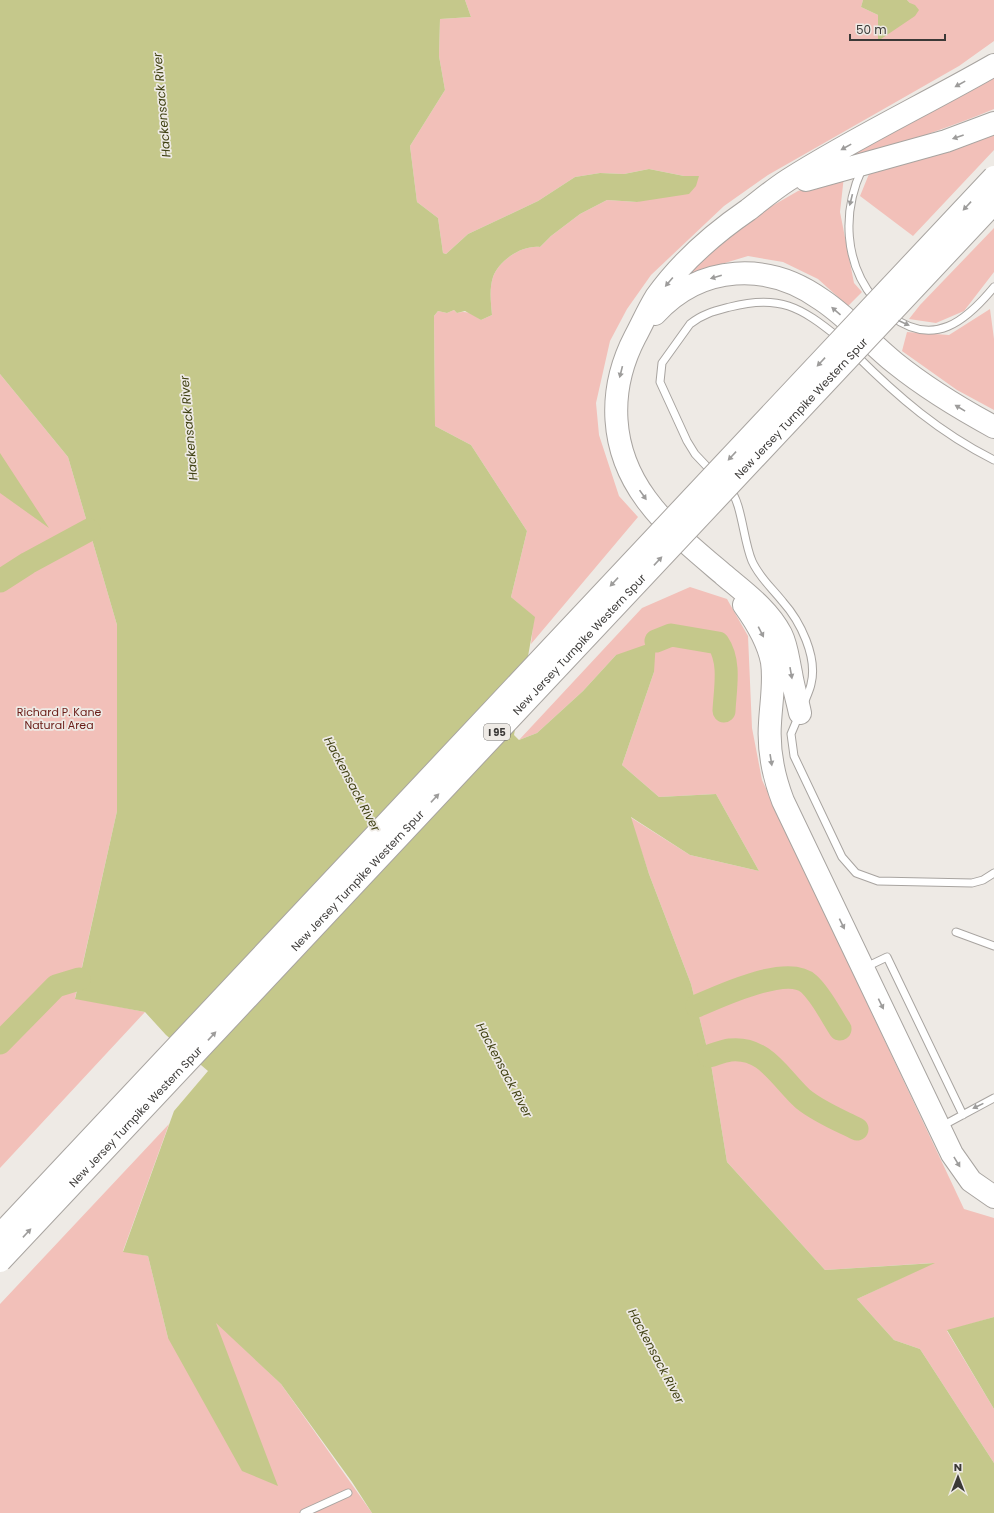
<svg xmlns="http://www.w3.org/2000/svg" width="994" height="1513" font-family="Poppins,sans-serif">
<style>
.green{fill:#f2c0b9}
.water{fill:#c5c88b}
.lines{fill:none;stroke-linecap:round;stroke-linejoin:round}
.river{stroke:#c5c88b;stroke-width:23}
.service-casing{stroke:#a8a4a0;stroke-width:9}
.motorway-casing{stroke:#a8a4a0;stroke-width:24}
.service{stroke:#fff;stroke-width:7}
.motorway{stroke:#fff;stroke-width:22}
.motorway-bridge-casing{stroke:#a8a4a0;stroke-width:24;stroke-linecap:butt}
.motorway-bridge{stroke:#fff;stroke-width:22}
.oneway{fill:#9d9c9b}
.labels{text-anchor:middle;stroke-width:3.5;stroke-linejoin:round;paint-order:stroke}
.shield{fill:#eeeae5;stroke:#716e6b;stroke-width:1}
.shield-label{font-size:10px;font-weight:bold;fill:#3b3937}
.street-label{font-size:11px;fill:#3b3937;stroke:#eeeae5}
.park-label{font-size:11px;fill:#691c17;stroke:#eeeae5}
.water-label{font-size:12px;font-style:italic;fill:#3f4011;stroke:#eeeae5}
</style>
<rect width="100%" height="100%" fill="#eeeae5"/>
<path class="green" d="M465,0H863L861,7L878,15V40L910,3L907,0H994V41L959,66L768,175L724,206L651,275L627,309L610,341L596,403L599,435L619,496L638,517L531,644L534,617L511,597L527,531L471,445L435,426L434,316L438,311L447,313L454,310L457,313C468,310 472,314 481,320L492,315C491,303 489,289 493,277C499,260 522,245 540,247L551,236L580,214L607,200L637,202L699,176H684L649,169L624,174L600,173L575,177L538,201L468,234L446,254L443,253L438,218L417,202L410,146L445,90L439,56L440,19L471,17Z
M994,70V109C947,129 898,143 851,162L839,158Z
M994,130V150L913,236L860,196L869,174L888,165Z
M844,176L840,212L854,283L862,292L848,306L818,279L783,262L748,256L682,276L741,224L798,191Z
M994,228V272L964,311L936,323L909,319L920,305Z
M990,309L994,339V410L957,390L902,351L907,332L949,335Z
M0,374L68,457L117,625V811L75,998L145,1012L0,1168Z
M690,587L727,599L748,636L752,728L762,780L964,1209L994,1218V1317L947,1331L994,1409V1463L920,1349L894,1340L857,1299L933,1263L825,1270L727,1162L711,1064L691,984L649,874L630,817L690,855L759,871L716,794L659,797L622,765L654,672L616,655L583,691L537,733L519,740L642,608Z
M169,1124L123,1251L148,1256L168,1338L216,1322L281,1384L372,1513H0V1304Z"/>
<path class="water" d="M0,0H465L471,17L440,19L439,56L445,90L410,146L417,202L438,218L443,253L446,254L468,234L538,201L575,177L600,173L624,174L649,169L684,176H699L696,186L689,194L637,202L607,200L580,214L551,236L540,247C522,245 499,260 493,277C489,289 491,303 492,315L481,320L465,311L457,313L454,310L447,313L438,311L434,316L435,426L471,445L527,531L511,597L535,617L514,735L519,740L537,733L583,691L616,655L656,641L654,672L622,765L659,797L716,794L759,871L690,855L631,817L649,874L691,984L711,1064L727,1162L825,1270L935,1263L857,1299L894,1340L920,1349L994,1463V1513H372L352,1482L281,1384L216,1323L278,1486L242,1471L168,1338L148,1256L123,1252L174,1111L208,1071L166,1035L145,1012L75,999L117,811V625L68,457L0,374Z
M863,0H907L910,3L915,5L919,10L915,16L878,41V15L861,7Z
M0,453L49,528L0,493Z
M994,1317V1409L947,1330Z"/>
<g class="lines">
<path class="river" d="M0,581L28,563L89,530
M656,641L671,635L718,643C731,662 725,689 724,711
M697,1006C720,996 788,964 809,984C822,996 830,1014 840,1029
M0,1043L56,986L79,979
M709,1056C716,1054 723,1051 730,1050C765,1046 780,1078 803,1099C819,1112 839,1120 857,1129"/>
<g class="service-casing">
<path id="service" d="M862,169C842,212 844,263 875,300
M891,316C934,348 966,321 994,287
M855,354C898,397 940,433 994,460
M713,473L695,454L687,441L660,382L662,363L690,324C702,314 715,311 730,307C779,294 801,307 839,338
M729,488C742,502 743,540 752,561C759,577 772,588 783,602C800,621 818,657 811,684C810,690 806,697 804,704
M799,715L791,734L794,756L842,857L856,873L878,881L972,883L983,880L994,873
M956,932L994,946
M866,967L887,957L963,1115
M942,1126L994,1098
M304,1513L348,1493"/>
</g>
<g class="motorway-casing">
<path id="motorway" d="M806,180L946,141L994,123
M655,314C701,264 768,261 822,300C849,318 870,343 895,363C926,388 959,408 994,427
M744,605C757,623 768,641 772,662C775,682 771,703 770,723C768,751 773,775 783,801L952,1154L971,1181L994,1197
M800,713C797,699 793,686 791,673C788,659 787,646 781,634C768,609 744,592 724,575C697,552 667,528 646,499C610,450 607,391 635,337C642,324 648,310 656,297C681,262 713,234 748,210C761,200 774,189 788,180C854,138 926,104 994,65"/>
</g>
<use href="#service" class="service"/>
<use href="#motorway" class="motorway"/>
<g class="motorway-bridge-casing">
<g id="motorway-bridge">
<path d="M0,1235L994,177"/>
<path id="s1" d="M0,1261L994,203"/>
</g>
</g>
<use href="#motorway-bridge" class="motorway-bridge"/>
</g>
<defs><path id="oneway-solid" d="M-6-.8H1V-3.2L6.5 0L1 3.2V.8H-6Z"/></defs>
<g class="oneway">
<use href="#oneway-solid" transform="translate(960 84) rotate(151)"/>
<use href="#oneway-solid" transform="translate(958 137) rotate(161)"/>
<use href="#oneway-solid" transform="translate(846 147) rotate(151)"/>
<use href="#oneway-solid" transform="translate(851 200) rotate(104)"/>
<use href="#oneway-solid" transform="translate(967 206) rotate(133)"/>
<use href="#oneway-solid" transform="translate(716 277) rotate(164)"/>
<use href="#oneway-solid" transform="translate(669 282) rotate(130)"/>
<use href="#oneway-solid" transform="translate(836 311) rotate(-139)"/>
<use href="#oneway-solid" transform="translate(904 323) rotate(24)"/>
<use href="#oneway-solid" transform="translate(821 362) rotate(133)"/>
<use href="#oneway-solid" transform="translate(621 372) rotate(104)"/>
<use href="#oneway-solid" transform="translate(960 408) rotate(-149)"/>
<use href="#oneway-solid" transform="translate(732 456) rotate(133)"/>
<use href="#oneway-solid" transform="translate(643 495) rotate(55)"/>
<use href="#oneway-solid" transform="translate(658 561) rotate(-47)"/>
<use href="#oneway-solid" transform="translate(614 582) rotate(133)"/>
<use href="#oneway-solid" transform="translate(761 632) rotate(63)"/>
<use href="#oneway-solid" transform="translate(791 673) rotate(80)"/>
<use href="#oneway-solid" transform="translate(771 760) rotate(81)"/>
<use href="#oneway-solid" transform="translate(435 798) rotate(-47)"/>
<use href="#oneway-solid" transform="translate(842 924) rotate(64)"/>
<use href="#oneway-solid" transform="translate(881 1004) rotate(64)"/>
<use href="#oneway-solid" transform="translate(212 1036) rotate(-47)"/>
<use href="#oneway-solid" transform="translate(978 1106) rotate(154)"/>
<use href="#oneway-solid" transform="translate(957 1162) rotate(59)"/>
<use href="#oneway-solid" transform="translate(27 1233) rotate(-47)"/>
</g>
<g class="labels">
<rect class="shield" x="484" y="724" width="26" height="16" rx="3"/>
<g class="shield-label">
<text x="497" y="736">I 95</text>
</g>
<g class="street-label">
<text dy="4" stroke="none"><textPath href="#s1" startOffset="1170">New Jersey Turnpike Western Spur</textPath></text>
<text dy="4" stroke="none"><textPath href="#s1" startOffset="846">New Jersey Turnpike Western Spur</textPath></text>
<text dy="4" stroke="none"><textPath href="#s1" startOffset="522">New Jersey Turnpike Western Spur</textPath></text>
<text dy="4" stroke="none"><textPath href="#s1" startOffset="198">New Jersey Turnpike Western Spur</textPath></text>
</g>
<g class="park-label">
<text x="59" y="716">Richard P. Kane<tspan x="59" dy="13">Natural Area</tspan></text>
</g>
<g class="water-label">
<text transform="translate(162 105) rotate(-95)" y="4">Hackensack River</text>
<text transform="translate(189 428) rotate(-95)" y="4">Hackensack River</text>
<text transform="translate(352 784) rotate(62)" y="4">Hackensack River</text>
<text transform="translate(504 1070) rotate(62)" y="4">Hackensack River</text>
<text transform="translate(656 1356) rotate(62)" y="4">Hackensack River</text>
</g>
</g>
<g transform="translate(958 1477)" stroke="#eeeae5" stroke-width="3" paint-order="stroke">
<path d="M0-3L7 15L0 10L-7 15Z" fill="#3b3937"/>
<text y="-6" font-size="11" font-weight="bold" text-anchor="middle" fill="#3b3937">N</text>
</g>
<path d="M850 34v6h95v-6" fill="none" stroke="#3b3937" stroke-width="2"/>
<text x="856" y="34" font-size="12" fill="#3b3937" stroke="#eeeae5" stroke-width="3" paint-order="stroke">50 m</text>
</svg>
